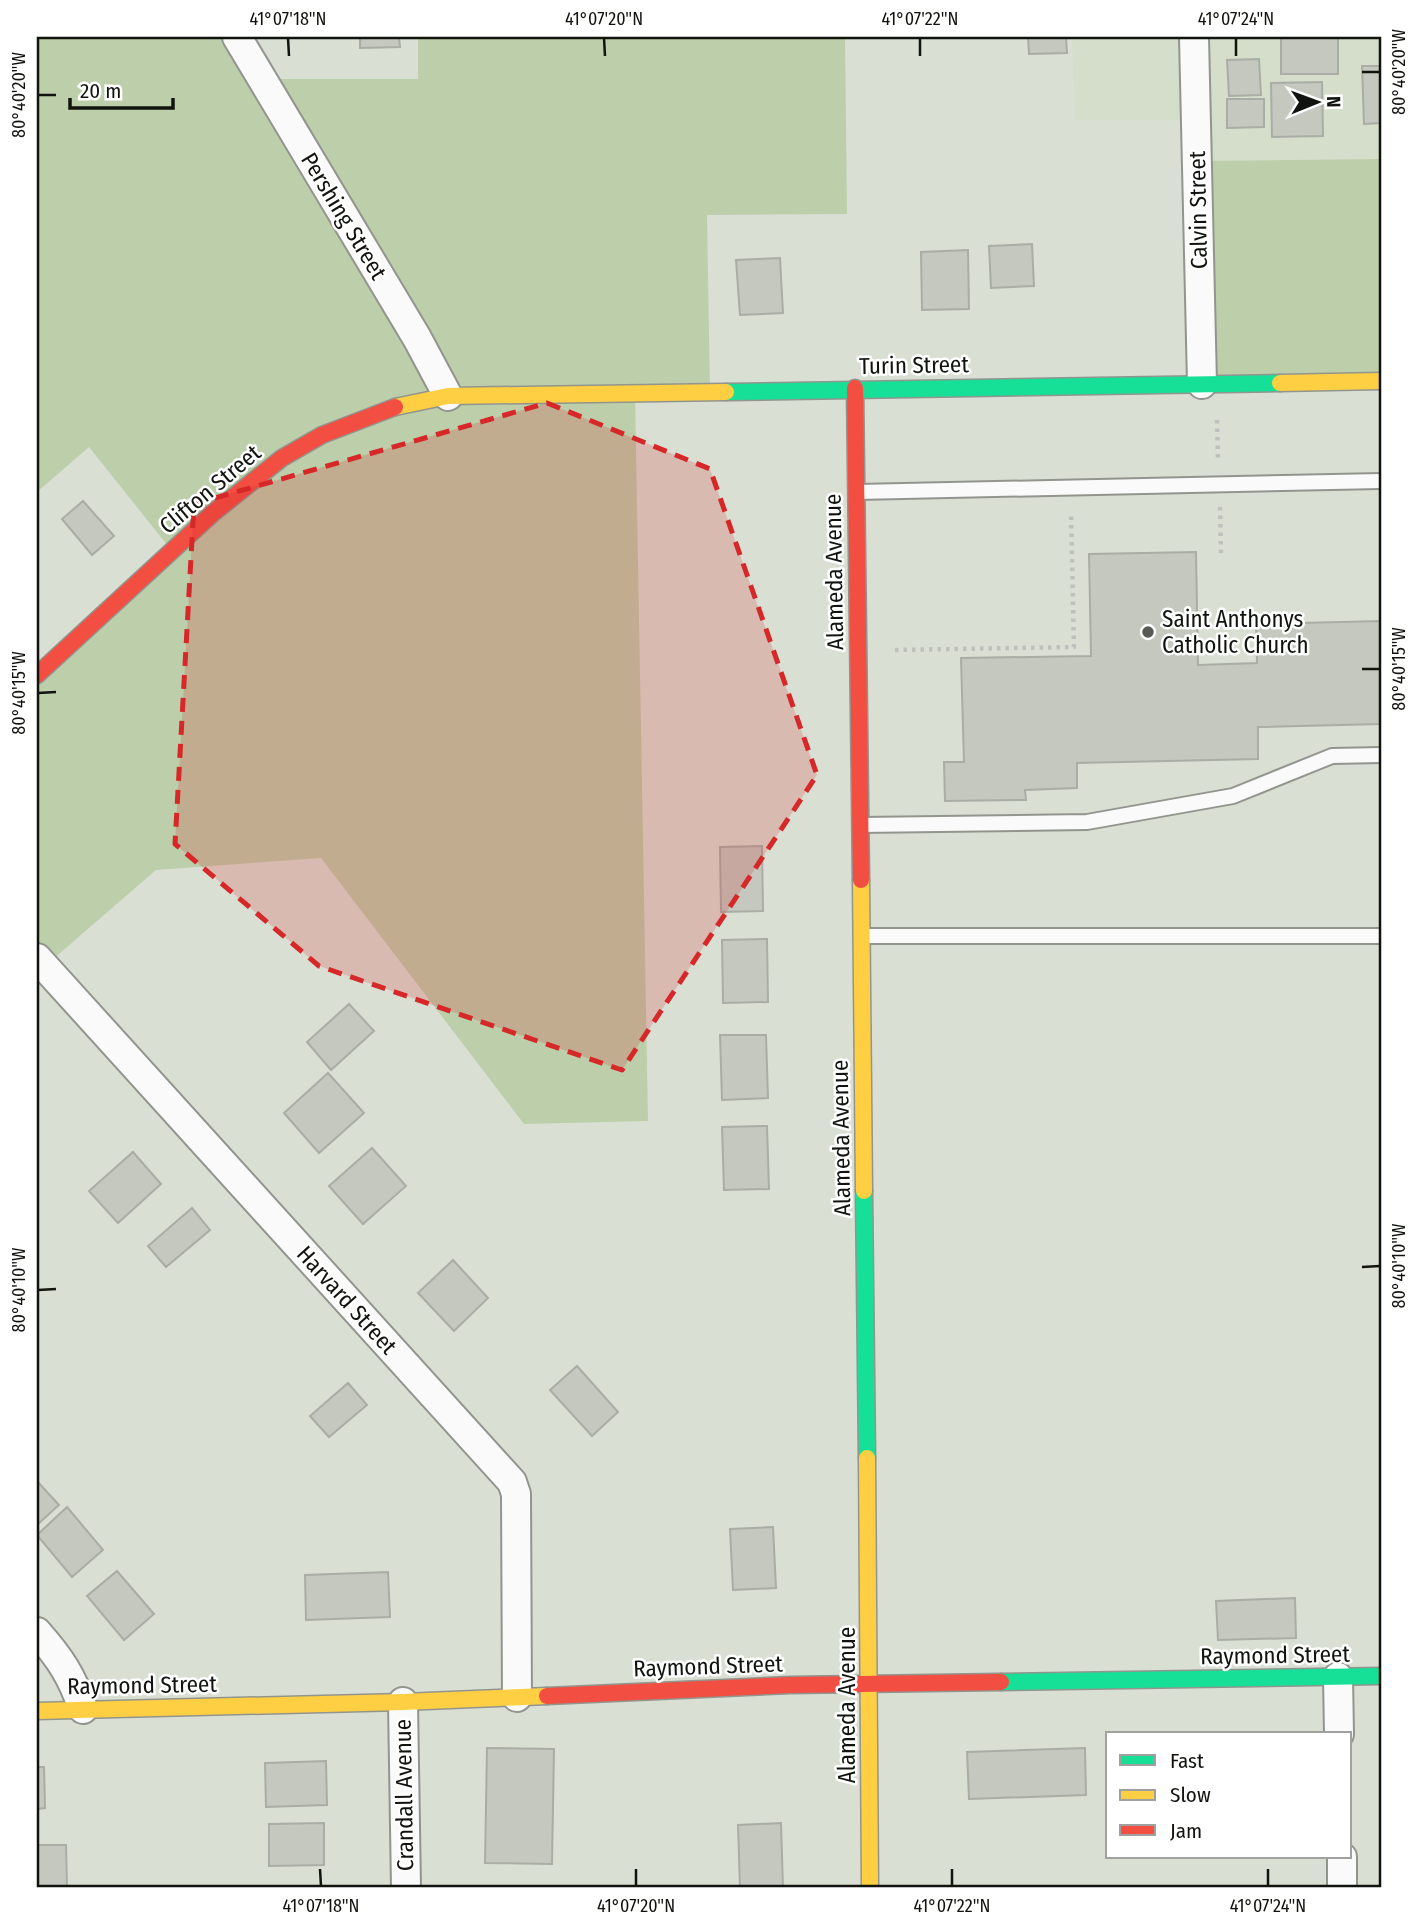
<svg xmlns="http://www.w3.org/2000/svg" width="1418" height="1925" font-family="'Fira Sans Condensed',sans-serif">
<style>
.built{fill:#d4deca}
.green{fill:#bdceaa}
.building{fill:#c4c8bf;stroke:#a9ada5;stroke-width:2}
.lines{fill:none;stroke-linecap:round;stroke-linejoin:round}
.lane-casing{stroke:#92958e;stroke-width:18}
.street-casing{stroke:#92958e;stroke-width:32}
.fast-casing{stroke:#92958e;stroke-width:19}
.slow-casing{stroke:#92958e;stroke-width:19}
.jam-casing{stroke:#92958e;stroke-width:19}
.path{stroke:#bfc0bd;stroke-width:4.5;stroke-dasharray:3.5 5;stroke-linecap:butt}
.lane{stroke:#f9faf9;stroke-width:14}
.street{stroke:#f9faf9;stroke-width:28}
.fast{stroke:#16e098;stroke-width:16}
.slow{stroke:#ffcf43;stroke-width:16}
.jam{stroke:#f24e42;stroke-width:16}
.marked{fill:#d62828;fill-opacity:0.2;stroke:#d62828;stroke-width:5;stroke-dasharray:14 9;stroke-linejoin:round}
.ticks{fill:none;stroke:#11140e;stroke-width:2.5}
.poi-dot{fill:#575b53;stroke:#fff;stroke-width:2.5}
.labels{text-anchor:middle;stroke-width:5;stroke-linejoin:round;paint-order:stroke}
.street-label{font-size:23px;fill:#11140e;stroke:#fff}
.poi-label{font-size:23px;fill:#11140e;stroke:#fff;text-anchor:start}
.neatline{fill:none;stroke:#11140e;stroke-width:2.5}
.ticks-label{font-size:18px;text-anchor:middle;fill:#11140e}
</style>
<rect width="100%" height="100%" fill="#dadfd4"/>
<path class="built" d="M1072,37H1381V159L1197,161L1196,120H1075Z"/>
<path class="green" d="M37,37H237L263,79H418V37H845L847,214L707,215L710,391L635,392L648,1121L524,1124L321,858L156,870L45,966L37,958V672L172,551L89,447L37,492Z
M1381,159V381L1202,384L1197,161Z"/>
<path class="building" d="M360,37H399L400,47L360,48Z
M1028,37H1066L1067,53L1029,54Z
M1281,37H1338V74H1281Z
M1259,59L1261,95L1229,96L1227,60Z
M1362,66H1381V123L1364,124Z
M1322,82L1323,136L1272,137L1271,83Z
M1227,99H1264V127L1227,128Z
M1032,244L1034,286L991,288L989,246Z
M968,250L969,309L922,310L921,252Z
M780,258L783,313L740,315L736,260Z
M83,501L114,536L92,555L62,519Z
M1196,552L1198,665L1257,663L1256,624L1381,621V724L1258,727V759L1077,763V788L1025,790L1026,800L945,801L944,762H964L961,658L1091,656L1089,554Z
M762,846L763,911L721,912L720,847Z
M767,939L768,1002L723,1003L722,940Z
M349,1004L374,1031L331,1070L307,1042Z
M720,1035H766L768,1098L722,1100Z
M328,1073L364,1113L319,1153L284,1113Z
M767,1126L769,1189L724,1190L722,1127Z
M372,1148L406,1186L363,1224L329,1186Z
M133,1152L161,1184L118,1223L89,1191Z
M192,1208L210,1230L166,1267L148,1246Z
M453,1260L488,1298L454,1331L418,1293Z
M577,1366L618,1412L592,1436L550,1390Z
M348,1383L367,1405L329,1437L310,1416Z
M37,1481L59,1505L37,1525Z
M67,1507L103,1550L72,1577L37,1535Z
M773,1527L776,1588L733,1590L730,1529Z
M117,1571L154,1614L124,1640L87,1596Z
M388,1572L390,1617L306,1620L305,1575Z
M1295,1598L1296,1638L1218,1640L1216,1601Z
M487,1748L554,1749L552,1864L485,1863Z
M1085,1748L1086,1795L969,1799L967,1752Z
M326,1761L327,1805L266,1807L265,1763Z
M37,1767H44L45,1808L37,1809Z
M324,1823V1865L269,1866V1824Z
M781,1823L783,1888H740L738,1825Z
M37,1845H66L67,1887H37Z"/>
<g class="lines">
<g class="lane-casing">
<path id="lane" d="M857,492L1381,481
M861,825L1087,822L1233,796L1332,756L1381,755
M862,936H1381"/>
</g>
<g class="street-casing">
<path id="street" d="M237,37L417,338L448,396
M1194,37L1202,384
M37,958L512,1482L516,1494L517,1697
M37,1632C60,1658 72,1676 83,1709
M1338,1677L1339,1734
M403,1702L406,1888
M1342,1857V1888"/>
</g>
<g class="fast-casing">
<path id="fast" d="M726,392L1280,383
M864,1191L867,1458
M1001,1682L1381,1676"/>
</g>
<g class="slow-casing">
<path id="slow" d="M1280,383L1381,381
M395,407L448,396L726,392
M861,880L864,1191
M867,1458L870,1888
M37,1711L403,1702L547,1696"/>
</g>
<g class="jam-casing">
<path id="jam" d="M855,388L861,880
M37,675L213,513L282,458L322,435L395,407
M547,1696L790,1685L1001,1682"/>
</g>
<path class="path" d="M1217,420L1218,460
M1220,507L1221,555
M895,650L1074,647L1071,512"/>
<use href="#lane" class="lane"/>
<use href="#street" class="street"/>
<use href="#fast" class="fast"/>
<use href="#slow" class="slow"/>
<use href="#jam" class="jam"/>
</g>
<path class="marked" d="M547,403L710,469L817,775L622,1070L319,966L175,844L194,504Z"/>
<path class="ticks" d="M288,38L289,56M604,38L605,56M920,38V56M1236,38V56M1362,72H1380M38,95H56M1362,669H1380M38,693L56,692M1362,1267L1380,1266M38,1290L56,1289M320,1869L321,1886M636,1869V1886M952,1869V1886M1268,1869V1886"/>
<circle class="poi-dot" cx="1148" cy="632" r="7"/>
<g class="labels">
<g class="street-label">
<text transform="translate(1198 210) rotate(-91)" y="8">Calvin Street</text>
<text transform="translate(344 216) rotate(59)" y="8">Pershing Street</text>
<text transform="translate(914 365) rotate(-1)" y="8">Turin Street</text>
<text transform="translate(210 489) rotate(-40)" y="8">Clifton Street</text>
<text transform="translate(834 572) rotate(-91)" y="8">Alameda Avenue</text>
<text transform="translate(841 1138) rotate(-91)" y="8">Alameda Avenue</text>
<text transform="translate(347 1300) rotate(48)" y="8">Harvard Street</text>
<text transform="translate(1275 1655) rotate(-1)" y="8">Raymond Street</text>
<text transform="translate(708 1666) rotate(-2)" y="8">Raymond Street</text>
<text transform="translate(142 1685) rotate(-1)" y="8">Raymond Street</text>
<text transform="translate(847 1705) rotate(-90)" y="8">Alameda Avenue</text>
<text transform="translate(404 1795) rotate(-91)" y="8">Crandall Avenue</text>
</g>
<g class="poi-label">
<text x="1162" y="627">Saint Anthonys<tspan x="1162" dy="26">Catholic Church</tspan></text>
</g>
</g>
<rect width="1418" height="1925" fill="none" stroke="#ffffff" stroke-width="77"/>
<rect x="1106" y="1732" width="245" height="126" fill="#ffffff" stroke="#a0a19f" stroke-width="2"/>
<rect x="1120" y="1755" width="35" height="10" fill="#16e098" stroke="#a0a19f" stroke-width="2"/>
<text x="1170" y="1768" font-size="21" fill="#11140e">Fast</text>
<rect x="1120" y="1790" width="35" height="10" fill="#ffcf43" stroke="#a0a19f" stroke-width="2"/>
<text x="1170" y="1802" font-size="21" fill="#11140e">Slow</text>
<rect x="1120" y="1825" width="35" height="10" fill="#f24e42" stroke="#a0a19f" stroke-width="2"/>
<text x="1170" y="1838" font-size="21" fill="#11140e">Jam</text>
<g transform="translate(1317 102) rotate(89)" stroke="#ffffff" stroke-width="5" paint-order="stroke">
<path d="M0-5L12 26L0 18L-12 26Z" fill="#11140e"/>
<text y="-10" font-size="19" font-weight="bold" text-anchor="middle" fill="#11140e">N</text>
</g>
<path d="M70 98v10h103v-10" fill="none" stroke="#11140e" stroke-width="3.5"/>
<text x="80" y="98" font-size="21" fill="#11140e" stroke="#ffffff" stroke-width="5" paint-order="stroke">20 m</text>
<rect x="38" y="38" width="1342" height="1848" class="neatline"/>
<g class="ticks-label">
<text x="288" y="25">41°07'18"N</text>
<text x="604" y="25">41°07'20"N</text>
<text x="920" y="25">41°07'22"N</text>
<text x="1236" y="25">41°07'24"N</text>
<text transform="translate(1399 72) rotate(-90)" y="6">80°40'20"W</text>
<text transform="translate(19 95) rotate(-90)" y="6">80°40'20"W</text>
<text transform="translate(1399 669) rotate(-90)" y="6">80°40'15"W</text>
<text transform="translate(19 693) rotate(-90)" y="6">80°40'15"W</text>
<text transform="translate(1399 1266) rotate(-90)" y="6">80°40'10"W</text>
<text transform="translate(19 1290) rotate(-90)" y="6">80°40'10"W</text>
<text x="321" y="1912">41°07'18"N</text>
<text x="636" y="1912">41°07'20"N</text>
<text x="952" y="1912">41°07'22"N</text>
<text x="1268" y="1912">41°07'24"N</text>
</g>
</svg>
